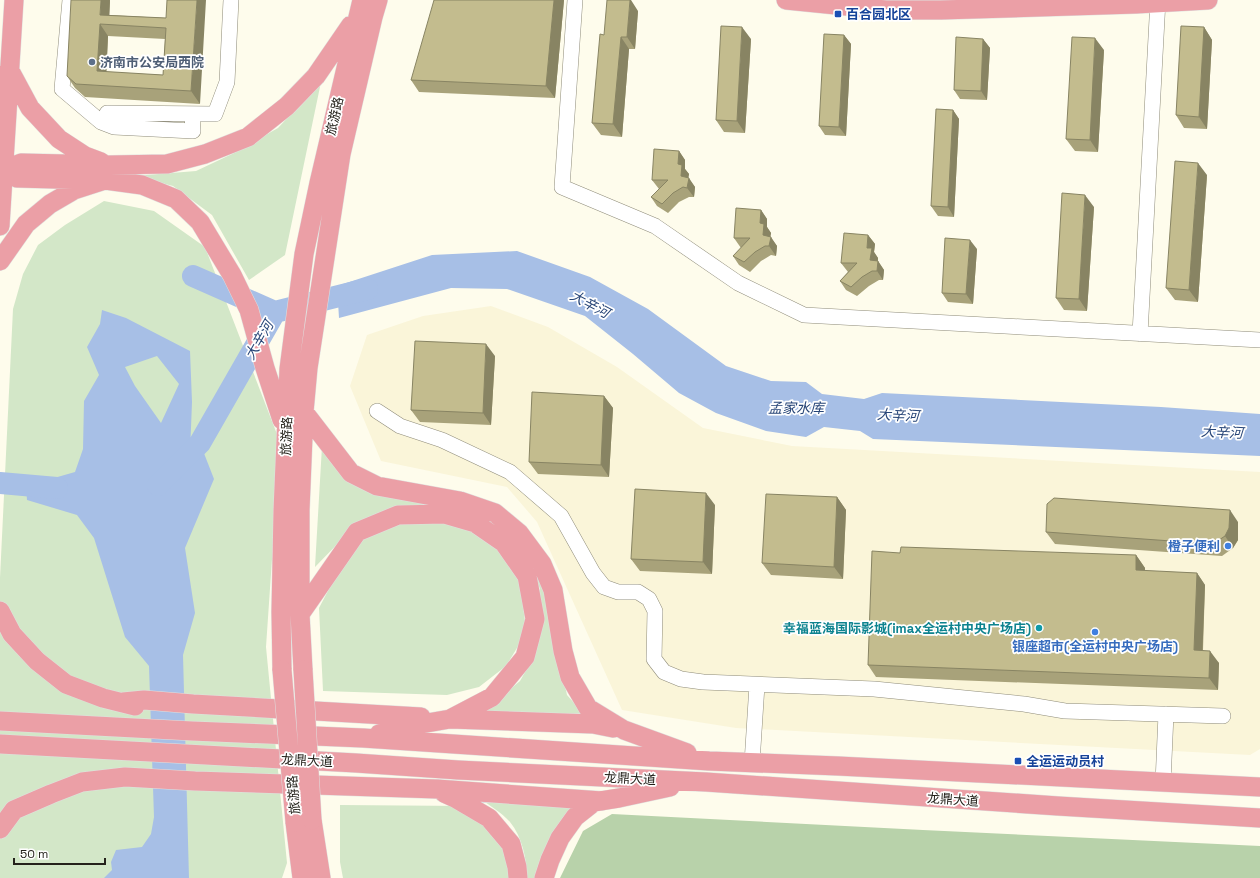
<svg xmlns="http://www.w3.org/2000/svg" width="1260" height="878" font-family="'Space Grotesk','Noto Sans SC',sans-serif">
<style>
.built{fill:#faf5d9}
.green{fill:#d3e7c8}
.forest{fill:#b8d2aa}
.water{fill:#a7bfe6;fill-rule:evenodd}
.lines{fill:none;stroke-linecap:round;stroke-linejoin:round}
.river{stroke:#a7bfe6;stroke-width:22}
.minor-casing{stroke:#8f8c7a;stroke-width:16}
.major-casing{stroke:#e0e0df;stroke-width:20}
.minor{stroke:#fff;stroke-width:15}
.major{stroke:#eb9fa6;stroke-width:19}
.major-bridge-casing{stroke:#e0e0df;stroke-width:20;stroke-linecap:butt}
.major-bridge{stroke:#eb9fa6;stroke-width:19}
.wall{fill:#a8a27a;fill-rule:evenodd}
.shaded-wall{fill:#888463}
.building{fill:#c3bc8e;stroke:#888463;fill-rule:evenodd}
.transit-dot{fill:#1a4fb4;stroke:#fff;stroke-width:1.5}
.service-dot{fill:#5c6f8a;stroke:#fff;stroke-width:1.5}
.shop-dot{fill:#3f7fe0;stroke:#fff;stroke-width:1.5}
.culture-dot{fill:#0f9aa8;stroke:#fff;stroke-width:1.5}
.labels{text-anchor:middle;stroke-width:3.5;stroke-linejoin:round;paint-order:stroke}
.transit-label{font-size:13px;font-weight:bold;fill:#164399;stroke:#fff;text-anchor:start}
.service-label{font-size:13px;font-weight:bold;fill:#4e5e75;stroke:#fff;text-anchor:start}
.street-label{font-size:13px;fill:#24221b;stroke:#fff}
.shop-label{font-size:13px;font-weight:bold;fill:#366cbe;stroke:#fff;text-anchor:end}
.culture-label{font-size:13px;font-weight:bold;fill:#0d838f;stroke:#fff;text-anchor:end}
.water-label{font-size:14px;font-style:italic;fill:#274577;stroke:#fff}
</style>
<rect width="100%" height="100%" fill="#fefcec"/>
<path class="built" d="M491,306L548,327L617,367L703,428L792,446L1260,472V749L1250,755L736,728L622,710L537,522L507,487L381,461L350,386L367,335L423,316Z"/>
<path class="green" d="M321,82L285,255L249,280L212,215L173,186L134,176L196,171L232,154L278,128Z
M104,201L154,211L205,247L280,442L266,647L287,863L282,878H0V578L13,309L23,274L38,245L65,225Z
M322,446L346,477L373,490L439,504L457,506L483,513L515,534L539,567L547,591L553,632L567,695L584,714L483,712L520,681L529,665L537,645L541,622L540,589L531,565L512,539L492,525L474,515L426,506L395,509L367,519L349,532L315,567Z
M438,522L472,530L497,548L520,580L525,621L520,643L506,666L479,687L447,695L323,691L319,608L341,566L364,538L395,525Z
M481,799L578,805L537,878H527C527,860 522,836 510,822C502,813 490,806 481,799Z
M340,805L466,806L497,835L511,869L510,878H343L340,862Z"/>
<path class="forest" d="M612,814L923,830L1260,846V878H560L583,831Z"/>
<path class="water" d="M517,251L590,277L648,309L726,366L771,381L806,382L822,394L864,399L882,393L1161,407L1260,414V456L873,439L860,431L824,427L806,437L766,431L716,413L679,393L633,354L585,316L507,289L451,288L339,318L337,286L432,255Z
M102,310L126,318L190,351L192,402L190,453L179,466L200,443L214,479L185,548L195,613L183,655L189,878H104L112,870L111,862L116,850L142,847L151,834L154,817L149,666L125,637L94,538L77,515L27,500L26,486L75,472L83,449L84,401L99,375L87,347L100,324ZM157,356L179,384L161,423L135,386L125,367Z"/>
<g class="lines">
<path class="river" d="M193,276L275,312
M0,483L57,488
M158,485L200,443L275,312L367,289"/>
<g class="minor-casing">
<path id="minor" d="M70,0L62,89L101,122L114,127L193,131L192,114
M575,0L562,187L655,226L738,283L804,315L1260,340
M107,113L215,114L227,82L231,0
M1140,334L1158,0
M377,411L400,426L442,440L510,472L561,516L593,573L604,587L618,592H638L649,599L655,611L654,659L664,672L681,679L703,682L874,689L1024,704L1065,711L1223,716
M752,763L757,685
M1163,783L1166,714"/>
</g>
<g class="major-casing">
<path id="major" d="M786,0L886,10H941L1136,4L1208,0
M9,69L30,108L59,139L85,156L101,162
M3,170L21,163L110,165L167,164L205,154L248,137L287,106L316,76L351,25
M3,170L17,178L91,180
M0,226L14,0
M0,261L26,224L50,204L74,190L105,180L142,185L176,199L200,222L232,275L249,310L265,368L282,420
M304,412L351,473L377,486L460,501L495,513L519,533L542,564L553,590L563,651L570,677L588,708L624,730L687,753
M0,611L12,634L37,661L66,684L103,698L135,706
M300,614L357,532L398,515L444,514L475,523L504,543L527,576L535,619L525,657L492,697L450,719L410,726L379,734
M282,670L281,612L283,511L289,369L304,254L319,183L362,0
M303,670L300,614V510L304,412L308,368L341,154L373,17L378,0
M123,702L144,700L193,704L421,717
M450,719L593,724L613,728
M0,721L192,731L363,738L709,761L838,766L1260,787
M0,744L356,763L458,770L706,782L1058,806L1260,818
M444,793L455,798L489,818L511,844L517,867L518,878
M312,820L321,878
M295,822L302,878
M0,829L14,810L51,794L82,782L125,777L195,781L437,789L602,801
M544,878L550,860L560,838L575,817L594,802L619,798L670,787"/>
</g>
<use href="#minor" class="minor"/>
<use href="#major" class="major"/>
<g class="major-bridge-casing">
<path id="major-bridge" d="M282,670L295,822
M303,670L312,820"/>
</g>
<use href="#major-bridge" class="major-bridge"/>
</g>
<path class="wall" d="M110,0L109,15L166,18L200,104L85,97L75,88L67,76ZM108,36L165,39L163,75L106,72Z
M564,0L555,98L419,92L411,80Z
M638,11L635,49H629L622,137L601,135L592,123L604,35Z
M1204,27L1212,40L1207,129L1184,128L1176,115Z
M844,35L851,44L846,136L825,135L819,126Z
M751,39L745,133L724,132L716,120Z
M983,39L990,48L987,100L960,99L954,90Z
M1104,50L1098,152L1075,151L1066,139Z
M953,110L959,119L954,217L938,216L931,206Z
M679,151L685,160V169L689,174L688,178L695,187L694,197H689L679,202L668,213L657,206L651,197L659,189L652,180Z
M1207,175L1198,302L1175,300L1166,288Z
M1094,207L1087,311L1064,310L1056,298Z
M761,210L767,219V227L771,233L770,237L777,246L776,256L771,255L761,261L750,272L739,265L733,256L741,248L734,238Z
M868,235L875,244L874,252L878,258V261L884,270L883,280H879L869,286L857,296L846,290L840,281L848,272L841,263Z
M977,249L973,304L948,302L942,293Z
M495,356L491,425L420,422L411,410Z
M604,396L613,408L609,477L538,474L529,462Z
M837,497L846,510L843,579L771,575L762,563Z
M715,505L712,574L640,571L631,559Z
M1238,522V540L1233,548L1222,556L1055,544L1046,532Z
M900,553L1136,555L1145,568V571L1197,573L1205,585L1203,650L1219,663L1218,690L876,677L868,665Z"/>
<path class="shaded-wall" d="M101,0H110L109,25L100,15Z
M197,0H206L200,104L191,91Z
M554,0H564L555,98L546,86Z
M630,0H631L638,11L635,49L627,37Z
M100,24L108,36L106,83L97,71Z
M742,27L751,39L745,133L737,121Z
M1204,27L1212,40L1207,129L1199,117Z
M844,35L851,44L846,136L839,127Z
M621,37L629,49L622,137L613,124Z
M1095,38L1104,50L1098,152L1090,140Z
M983,39L990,48L987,100L981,91Z
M953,110L959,119L954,217L948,207Z
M679,151L685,160V169L689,174L687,186L681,176L678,164Z
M1198,163L1207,175L1198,302L1189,290Z
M689,178L695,187L694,197L687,188Z
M1085,195L1094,207L1087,311L1079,299Z
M761,210L767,219V227L771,233L769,245L763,235L760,223Z
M868,235L875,244L874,252L878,258L877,269L870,260L867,248Z
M771,237L777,246L776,256L769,246Z
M970,240L977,249L973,304L966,294Z
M878,261L884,270L883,280L877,271Z
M486,344L495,356L491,425L483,413Z
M604,396L613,408L609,477L601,465Z
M706,493L715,505L712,574L703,562Z
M837,497L846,510L843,579L834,567Z
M1230,510L1238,522V540L1233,548L1225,536Z
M1136,555L1145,568L1144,583L1136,570Z
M1197,573L1205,585L1202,662L1194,650Z
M1210,651L1219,663L1218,690L1209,678Z"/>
<path class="building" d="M71,0H101L100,15L166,18L167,0H197L191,91L76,84L67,76ZM100,24L166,28L163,75L97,71Z
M434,0H554L546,86L411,80Z
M607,0H630L627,37H621L613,124L592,123L600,34L604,35Z
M721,26L742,27L737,121L716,120Z
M1181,26L1204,27L1199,117L1176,115Z
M824,34L844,35L839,127L819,126Z
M956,37L983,39L981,91L954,90Z
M1072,37L1095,38L1090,140L1066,139Z
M936,109L953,110L948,207L931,206Z
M654,149L679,151L678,164L682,165L681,176L689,178L687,188L683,187L673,193L662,204L651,197L668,180H652Z
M1175,161L1198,163L1189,290L1166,288Z
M1062,193L1085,195L1079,299L1056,298Z
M736,208L761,210L760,223L764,224L763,235L771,237L769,246H765L755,252L744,262L733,256L750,238H734Z
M844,233L868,235L867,248H872L870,260L878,261L877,271H872L862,277L851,287L840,281L857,263H841Z
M945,238L970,240L966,294L942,293Z
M415,341L486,344L483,413L411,410Z
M532,392L604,396L601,465L529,462Z
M635,489L706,493L703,562L631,559Z
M766,494L837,497L834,567L762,563Z
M1054,498L1230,510L1229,528L1225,536L1213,544L1046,532L1047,504Z
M901,547L1136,555V570L1197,573L1194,650L1210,651L1209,678L868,665L872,551L900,553Z"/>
<g class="transit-dot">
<rect x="834" y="10" width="8" height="8" rx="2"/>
<rect x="1014" y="757" width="8" height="8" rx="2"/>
</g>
<circle class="service-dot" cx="92" cy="62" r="4"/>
<g class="shop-dot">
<circle cx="1228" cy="546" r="4"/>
<circle cx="1095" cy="632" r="4"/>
</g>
<circle class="culture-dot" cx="1039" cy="628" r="4"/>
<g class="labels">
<g class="transit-label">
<text x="846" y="19">百合园北区</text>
<text x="1026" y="766">全运运动员村</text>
</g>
<g class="service-label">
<text x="100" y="67">济南市公安局西院</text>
</g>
<g class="street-label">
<text transform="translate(334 116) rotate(-77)" y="5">旅游路</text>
<text transform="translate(286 436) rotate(-88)" y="5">旅游路</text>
<text transform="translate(307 760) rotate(3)" y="5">龙鼎大道</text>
<text transform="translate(630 778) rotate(3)" y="5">龙鼎大道</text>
<text transform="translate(293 795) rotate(-95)" y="5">旅游路</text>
<text transform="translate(953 799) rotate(4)" y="5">龙鼎大道</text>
</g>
<g class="shop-label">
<text x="1220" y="551">橙子便利</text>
<text x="1095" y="651" text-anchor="middle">银座超市(全运村中央广场店)</text>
</g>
<g class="culture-label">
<text x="1031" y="633">幸福蓝海国际影城(imax全运村中央广场店)</text>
</g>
<g class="water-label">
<text transform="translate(590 304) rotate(28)" y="5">大辛河</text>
<text transform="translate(259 340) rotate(-60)" y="5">大辛河</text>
<text x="796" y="413">孟家水库</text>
<text transform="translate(898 415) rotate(3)" y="5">大辛河</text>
<text transform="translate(1222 432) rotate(3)" y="5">大辛河</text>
</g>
</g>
<path d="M14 858v6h91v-6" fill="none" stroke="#24221b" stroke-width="2"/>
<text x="20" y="858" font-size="12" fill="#24221b" stroke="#ffffff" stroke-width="3" paint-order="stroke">50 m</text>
</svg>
